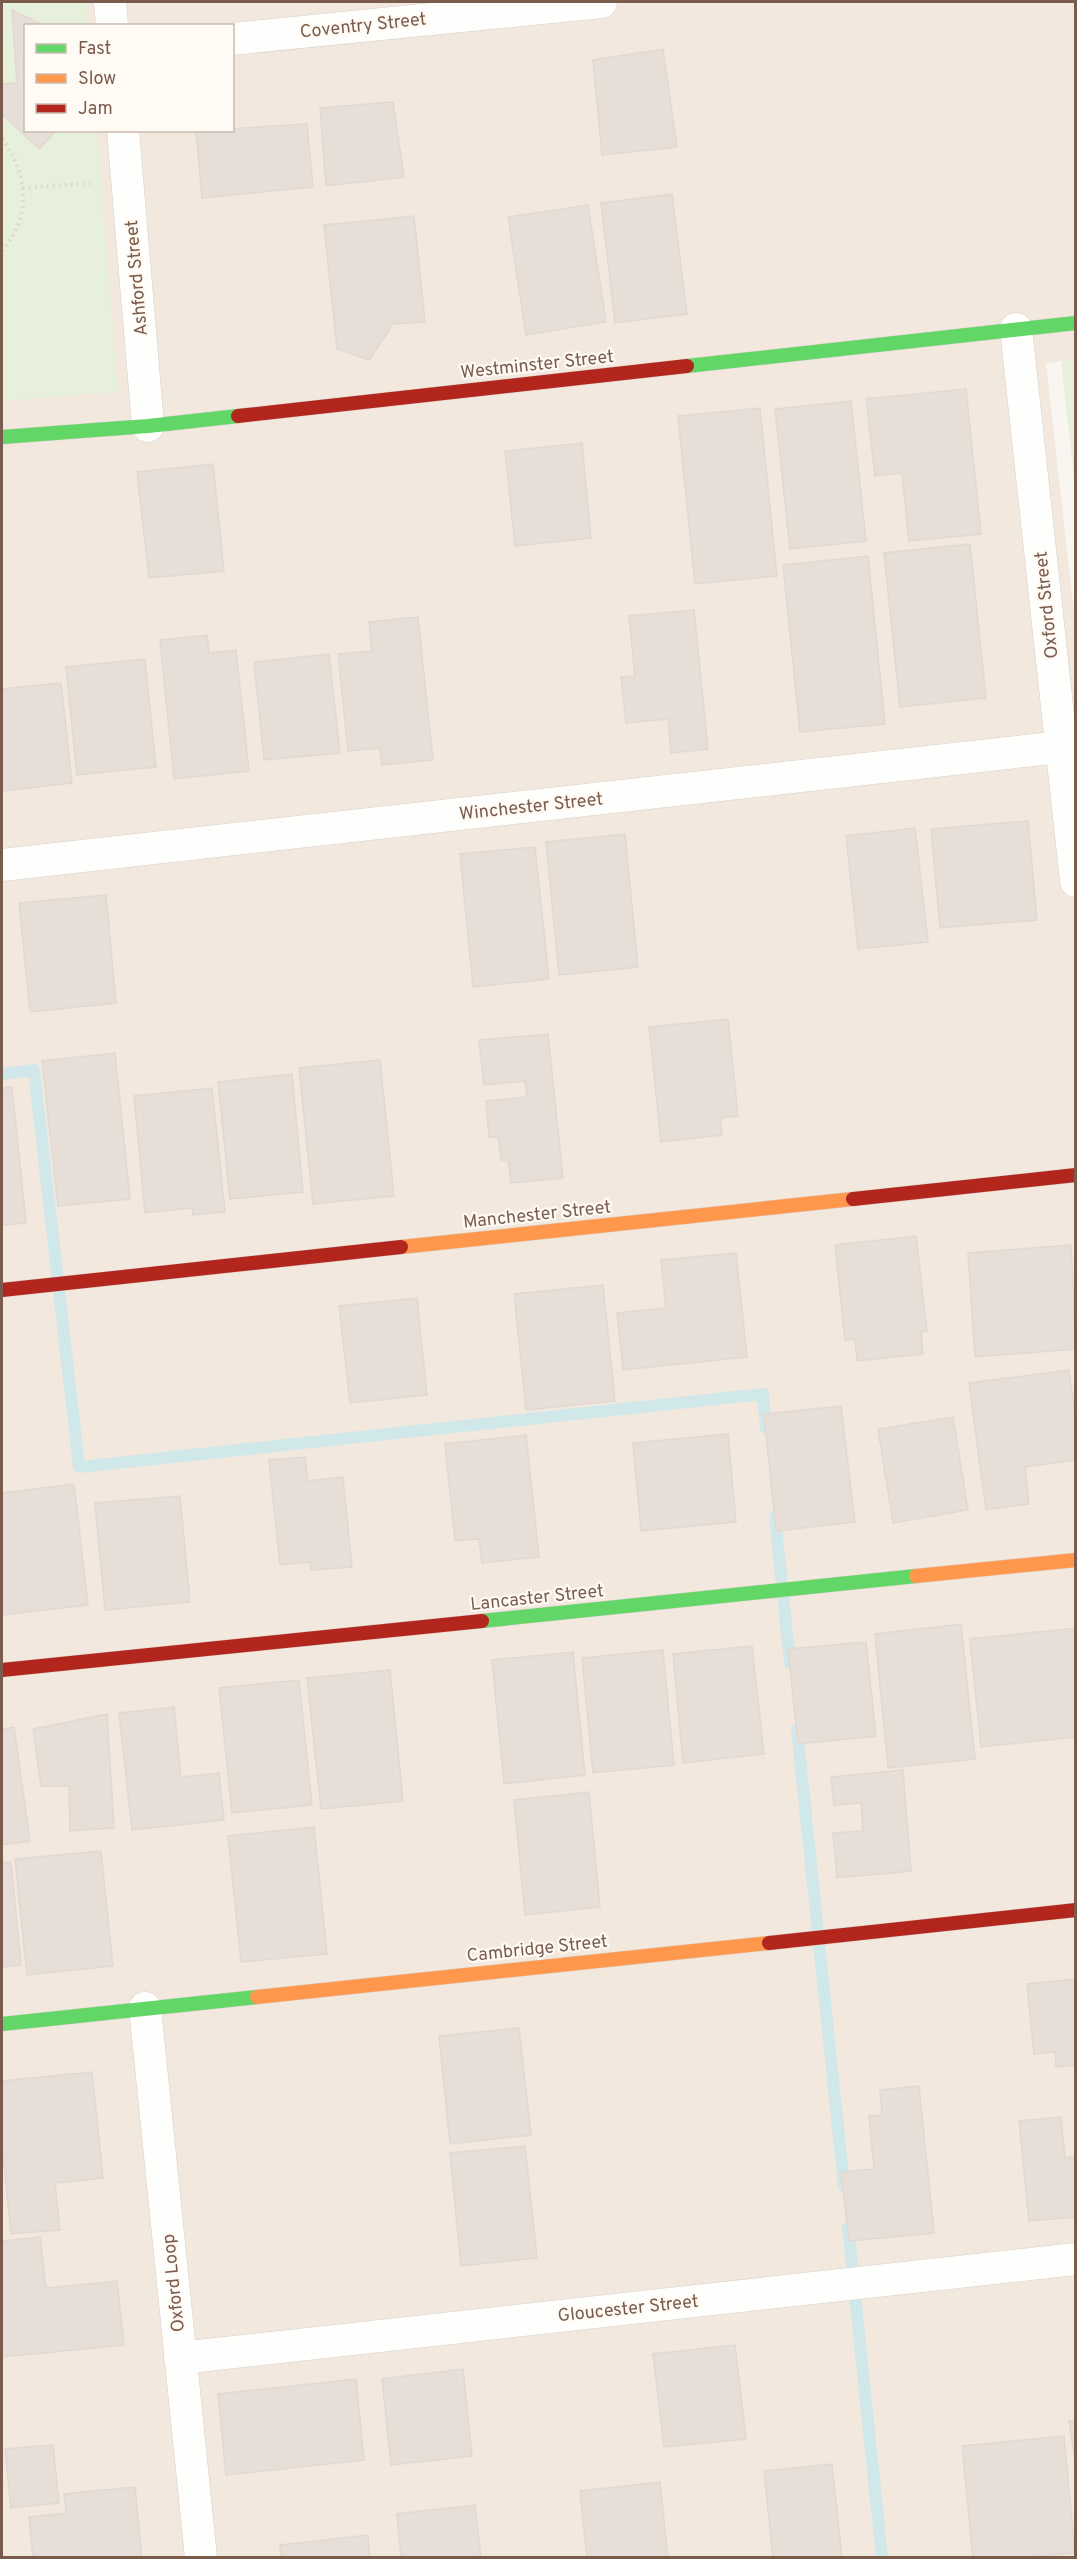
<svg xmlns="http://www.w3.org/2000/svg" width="1077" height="2559" font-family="Overpass,sans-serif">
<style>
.residential{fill:#f2e8de;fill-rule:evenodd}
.green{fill:#e7f0db}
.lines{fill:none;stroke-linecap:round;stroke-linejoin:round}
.stream{stroke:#d0e8ea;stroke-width:12}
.building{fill:#e6ded7;stroke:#e2d8d2;stroke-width:1.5}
.street-casing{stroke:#d7d1cb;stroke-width:33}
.fast-casing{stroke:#d9d2cb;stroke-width:15}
.slow-casing{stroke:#d9d2cb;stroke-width:15}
.jam-casing{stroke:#d9d2cb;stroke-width:15}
.path{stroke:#dcd5d0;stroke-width:4;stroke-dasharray:1.5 4.5;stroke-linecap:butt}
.street{stroke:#fefefd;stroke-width:32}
.fast{stroke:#63d668;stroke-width:14}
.slow{stroke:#ff974d;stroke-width:14}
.jam{stroke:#b3261e;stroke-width:14}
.labels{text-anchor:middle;stroke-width:4.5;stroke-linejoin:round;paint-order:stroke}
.street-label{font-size:18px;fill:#7a5c4d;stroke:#fffaf3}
</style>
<rect width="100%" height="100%" fill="#f9f5f0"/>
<path class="residential" d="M2,2H1075V359L1046,363L1076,631L1075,2557L2,2558ZM26,26H232V130H26Z"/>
<path class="green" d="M2,2H87L88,25L26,26V130L97,131L118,392L2,401Z
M1075,359H1076L1075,487L1061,360Z"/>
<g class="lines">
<path class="stream" d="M2,1074L34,1070L79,1467L763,1394L766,1428
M775,1517L790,1663
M797,1729L844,2186
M848,2227L882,2558"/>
</g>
<path class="building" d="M12,10L45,26H26V130H57L39,149L2,114V84L17,83Z
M663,49L677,147L602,155L593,60Z
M393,102L404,177L326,186L320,108Z
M307,124L313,187L202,198L196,131Z
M672,194L687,314L615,323L601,203Z
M588,205L606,322L526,335L508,217Z
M414,216L425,322L393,324L369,360L337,349L324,225Z
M966,389L981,534L909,541L902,473L875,476L866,399Z
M851,401L866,541L790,549L775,409Z
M760,408L777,576L695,584L678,416Z
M582,443L591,538L515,546L505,451Z
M213,464L224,571L149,578L137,472Z
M970,544L986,698L900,707L884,553Z
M868,556L885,724L800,732L783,565Z
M694,610L708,749L671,753L668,719L626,723L621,677L635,676L629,616Z
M418,617L433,760L382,765L380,748L348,751L338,654L372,651L369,622Z
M207,635L209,653L236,650L249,771L174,779L160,640Z
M329,654L340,753L264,760L254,662Z
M145,659L156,767L77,775L66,667Z
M61,683L72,783L2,791V689Z
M1028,821L1037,920L940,928L931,829Z
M915,828L928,942L858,949L846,836Z
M625,834L638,967L559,975L546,842Z
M535,847L549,979L473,987L460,854Z
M106,895L116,1003L30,1012L19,903Z
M728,1019L738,1116L720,1118L722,1135L661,1142L649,1027Z
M548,1034L563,1178L511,1183L508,1160H501L498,1137H489L486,1101L527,1097L525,1081L484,1085L479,1040Z
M115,1053L130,1199L58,1206L42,1061Z
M380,1060L394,1196L313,1204L299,1068Z
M292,1074L303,1192L230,1199L218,1082Z
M12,1087L26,1223L2,1225V1088Z
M212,1088L225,1212L193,1215L192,1208L145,1213L134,1096Z
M916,1236L927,1331L921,1332L923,1354L857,1361L855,1339L845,1340L835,1245Z
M1071,1245L1076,1349L975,1357L968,1253Z
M736,1253L747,1357L623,1370L617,1313L666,1308L661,1260Z
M603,1285L615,1401L526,1410L514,1294Z
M417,1298L427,1395L350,1403L339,1306Z
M1069,1370L1076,1420V1460L1025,1467L1029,1504L986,1510L969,1383Z
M841,1406L855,1522L776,1531L764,1414Z
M953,1417L968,1510L893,1523L878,1429Z
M728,1434L736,1522L641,1531L633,1443Z
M526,1435L539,1557L482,1563L479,1539L455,1541L445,1444Z
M305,1457L308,1481L343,1477L352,1567L311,1570L310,1562L280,1565L269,1460Z
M74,1484L88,1605L2,1615V1493Z
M180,1496L190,1602L105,1610L95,1503Z
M961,1624L975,1759L888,1768L875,1634Z
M1076,1628V1737L981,1747L970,1639Z
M866,1642L876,1736L798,1744L788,1649Z
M752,1646L764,1754L683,1763L673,1654Z
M663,1650L674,1765L593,1773L582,1658Z
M573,1652L585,1775L504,1784L492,1660Z
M390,1670L403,1801L321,1809L307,1678Z
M299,1680L312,1805L232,1813L219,1688Z
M174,1707L181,1777L219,1773L224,1820L132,1830L119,1713Z
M107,1714L114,1828L70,1831L69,1786H41L33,1729Z
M14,1727L30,1841L2,1845V1729Z
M903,1770L911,1871L837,1878L833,1833L863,1831L861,1803L834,1805L831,1777Z
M589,1792L600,1907L525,1915L514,1800Z
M314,1827L327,1954L241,1962L228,1836Z
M101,1851L113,1966L27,1975L15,1859Z
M11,1862L21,1965L2,1967V1863Z
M1076,1979V2065L1056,2067L1055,2052L1034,2054L1027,1984Z
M519,2028L531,2135L450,2144L439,2036Z
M92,2072L103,2178L55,2183L60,2230L11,2234L2,2145V2081Z
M919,2086L934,2233L849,2241L841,2172L874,2169L869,2116L882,2115L880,2090Z
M1061,2117L1065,2158L1076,2156V2217L1029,2221L1019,2121Z
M525,2146L537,2258L461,2266L450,2153Z
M40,2237L46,2288L117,2281L124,2345L2,2357V2241Z
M735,2345L746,2439L664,2447L653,2354Z
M463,2369L472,2456L391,2465L382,2379Z
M356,2379L364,2460L226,2475L218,2394Z
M1076,2420V2467L1069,2421Z
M1064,2436L1075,2553L1026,2558H973L962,2446Z
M53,2445L59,2503L11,2508L5,2449Z
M832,2464L842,2558H773L764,2471Z
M660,2482L668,2558H587L580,2491Z
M135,2487L142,2558H33L29,2517L66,2513L64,2494Z
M475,2505L481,2558H401L397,2514Z
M368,2535L370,2558H281L280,2545Z"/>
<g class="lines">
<g class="street-casing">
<path id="street" d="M110,2L112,26
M232,39L601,2
M123,130L148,426
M1016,329L1076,881
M2,865L1061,747
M145,2008L201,2558
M180,2358L1076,2259"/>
</g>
<g class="fast-casing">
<path id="fast" d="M687,366L1076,323
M2,437L148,426L238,416
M482,1621L916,1576
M2,2024L257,1997"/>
</g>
<g class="slow-casing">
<path id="slow" d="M401,1247L853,1199
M916,1576L1076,1560
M257,1997L769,1943"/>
</g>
<g class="jam-casing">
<path id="jam" d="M238,416L687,366
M853,1199L1076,1175
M2,1290L401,1247
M2,1670L482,1621
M769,1943L1076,1910"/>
</g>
<path class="path" d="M2,139C28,173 32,217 2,251
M23,188L91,183"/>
<use href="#street" class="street"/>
<use href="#fast" class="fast"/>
<use href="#slow" class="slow"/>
<use href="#jam" class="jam"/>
</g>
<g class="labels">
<g class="street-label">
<text transform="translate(363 25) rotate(-6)" y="6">Coventry Street</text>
<text transform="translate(136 278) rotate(-95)" y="6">Ashford Street</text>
<text transform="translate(537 364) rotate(-6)" y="6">Westminster Street</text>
<text transform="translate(1046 605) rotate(-96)" y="6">Oxford Street</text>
<text transform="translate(531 806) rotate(-6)" y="6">Winchester Street</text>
<text transform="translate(537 1214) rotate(-6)" y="6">Manchester Street</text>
<text transform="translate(537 1597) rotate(-6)" y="6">Lancaster Street</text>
<text transform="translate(537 1948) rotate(-6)" y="6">Cambridge Street</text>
<text transform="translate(173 2283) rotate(-96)" y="6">Oxford Loop</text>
<text transform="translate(628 2308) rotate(-6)" y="6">Gloucester Street</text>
</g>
</g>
<rect width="1077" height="2559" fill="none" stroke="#7a5c4d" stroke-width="6"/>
<rect x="24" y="24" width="210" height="108" fill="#fffaf3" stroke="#cabbb1" stroke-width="1.5"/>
<rect x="36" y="44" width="30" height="9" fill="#63d668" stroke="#cabbb1" stroke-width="1.5"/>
<text x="78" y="54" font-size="18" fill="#7a5c4d">Fast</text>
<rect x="36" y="74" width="30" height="9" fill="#ff974d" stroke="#cabbb1" stroke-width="1.5"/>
<text x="78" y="84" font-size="18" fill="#7a5c4d">Slow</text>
<rect x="36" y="104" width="30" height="9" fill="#b3261e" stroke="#cabbb1" stroke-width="1.5"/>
<text x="78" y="114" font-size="18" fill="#7a5c4d">Jam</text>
</svg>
